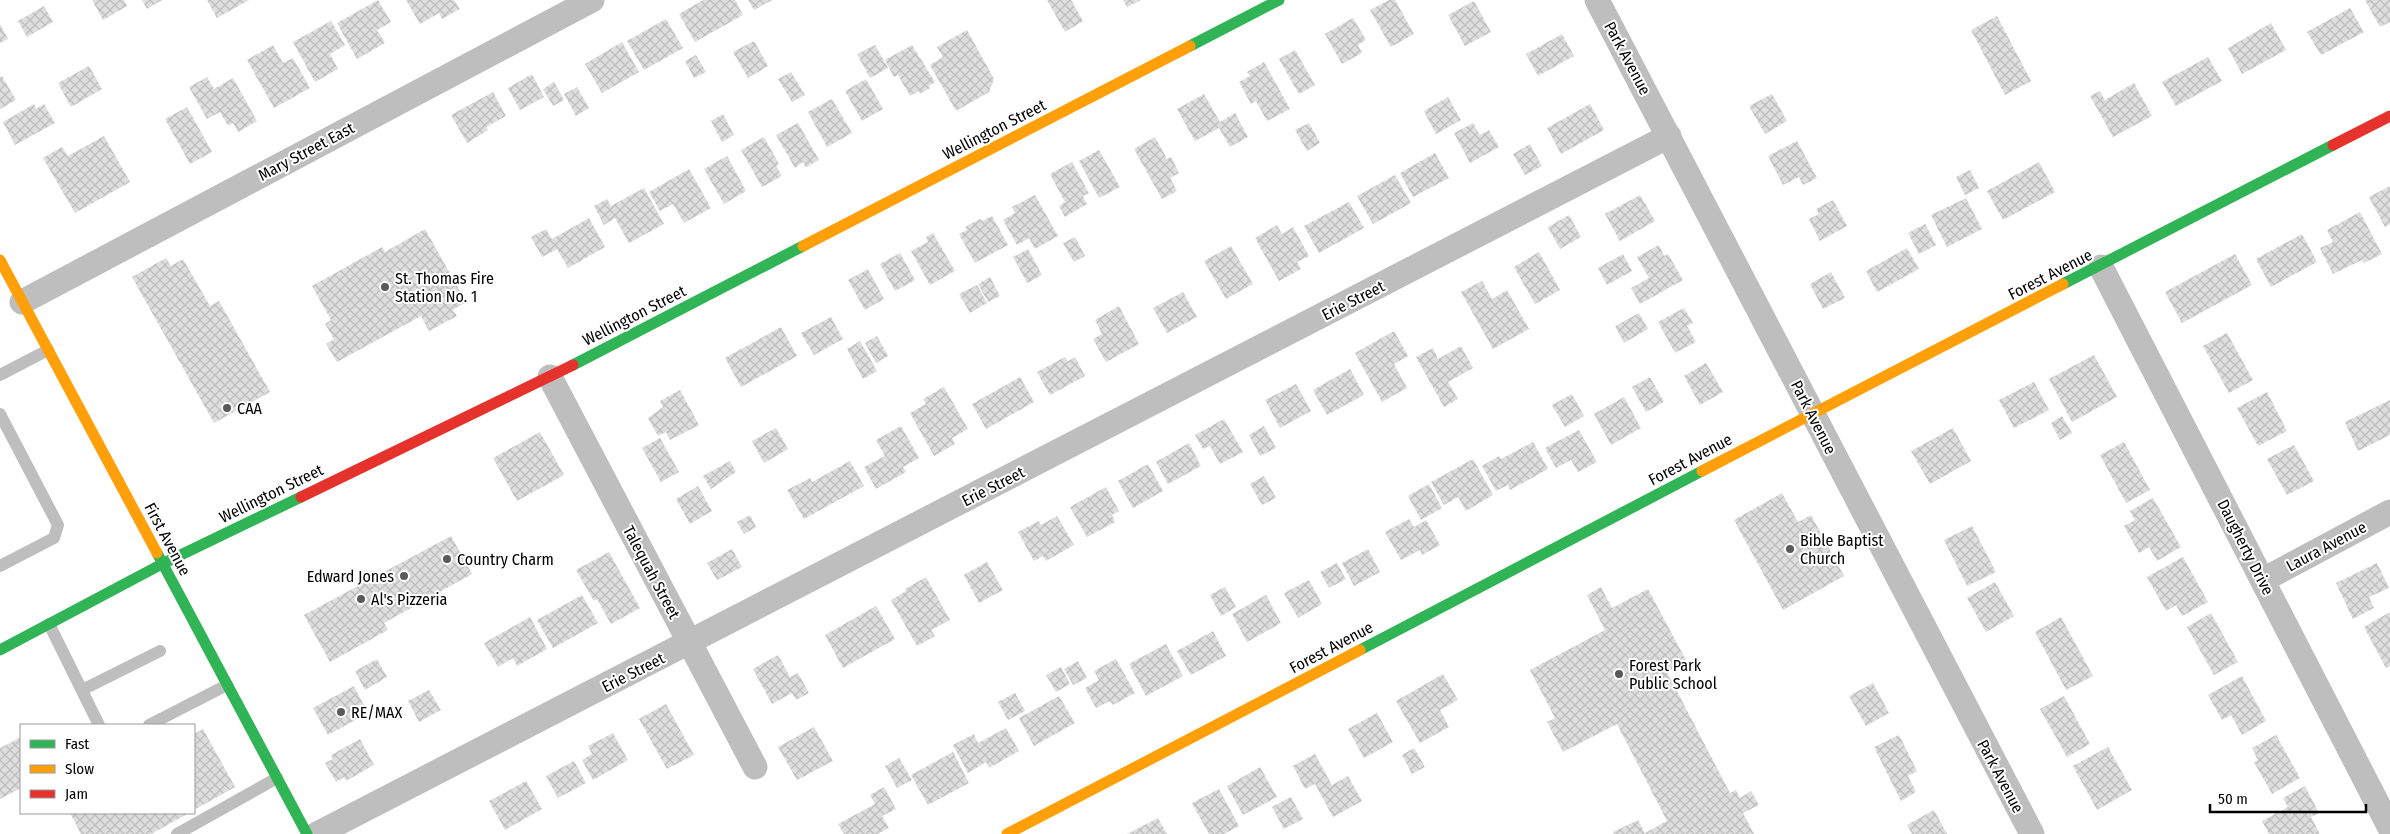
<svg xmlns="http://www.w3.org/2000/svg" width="2390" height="834" font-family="'Fira Sans Condensed',sans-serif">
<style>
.building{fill:url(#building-cross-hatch)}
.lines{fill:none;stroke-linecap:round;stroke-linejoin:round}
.lane{stroke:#bebebe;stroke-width:12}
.street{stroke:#bebebe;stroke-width:25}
.fast{stroke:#30b455;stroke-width:11}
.slow{stroke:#ff9f0a;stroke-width:11}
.jam{stroke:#e5322d;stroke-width:11}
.poi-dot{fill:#595959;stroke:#fff;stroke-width:2}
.labels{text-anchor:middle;stroke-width:4;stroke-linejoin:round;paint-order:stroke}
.street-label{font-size:16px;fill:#000;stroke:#fff}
.poi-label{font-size:16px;fill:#000;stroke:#fff;text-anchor:start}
</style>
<defs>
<pattern id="building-cross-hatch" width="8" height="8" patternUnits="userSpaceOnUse" patternTransform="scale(1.25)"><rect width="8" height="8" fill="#dedede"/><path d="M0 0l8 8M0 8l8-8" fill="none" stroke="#bdbdbd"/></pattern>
</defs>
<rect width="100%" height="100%" fill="#fff"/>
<path class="building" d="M92,0H124L127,6L103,20Z
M142,0H162L147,9Z
M207,0H249L217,18Z
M378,0L391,22L377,30L385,43L357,59L337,23Z
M406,0H454L460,9L442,19L439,13L420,24Z
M703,0H735L743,15L695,42L679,14Z
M748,0H772L754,10Z
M1047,0H1071L1083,21L1065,32Z
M1123,0H1141L1127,7Z
M1389,0H1395L1414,34L1391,47L1370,10Z
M2365,0H2390V22L2380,27Z
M1474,1L1491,32L1465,46L1448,15Z
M44,6L53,22L27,37L18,21Z
M2350,8L2364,32L2321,55L2307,32Z
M1997,16L2031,81L2005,95L1971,30Z
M1353,18L1366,40L1358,45L1362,53L1342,64L1325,34Z
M666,19L683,48L644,70L627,41Z
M331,21L345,45L330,54L338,69L315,82L293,42Z
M2271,23L2286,50L2242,74L2228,48Z
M0,24L8,39L0,43Z
M967,30L994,79L989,92L956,111L930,65L943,57L937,47Z
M1562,34L1574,56L1538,76L1526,54Z
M754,41L768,66L748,78L733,52Z
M622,42L639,72L602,93L585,64Z
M273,45L283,63L293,58L310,88L274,108L247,60Z
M875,45L888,68L870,78L857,54Z
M912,45L935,82L929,86L930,88L920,94L919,91L910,96L898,75L894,77L885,60Z
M1295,50L1315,85L1299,94L1279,59Z
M696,55L706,72L694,78L685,61Z
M2208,57L2222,81L2176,106L2162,82Z
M1264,62L1290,109L1267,121L1256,101L1251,104L1239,82L1250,76L1247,72Z
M89,66L102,89L71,107L58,83Z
M791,72L805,95L792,102L778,79Z
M532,74L544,97L520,110L508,88Z
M2,76L16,100L0,109V77Z
M207,77L214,89L233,78L257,121L238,132L233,123L228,126L220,112L207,119L189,87Z
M866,79L883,109L862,121L845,91Z
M554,82L564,100L553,106L543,89Z
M2134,83L2152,116L2113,137L2090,96L2100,91L2105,100Z
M577,87L589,108L576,116L564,94Z
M493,92L506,116L486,127L488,130L467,143L451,115Z
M1204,94L1220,122L1235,113L1248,137L1230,147L1219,128L1195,141L1177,109Z
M1772,94L1787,121L1765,134L1749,106Z
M1448,97L1461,120L1436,134L1424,111Z
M832,99L852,133L827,147L808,112Z
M34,104L36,109L44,104L55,123L15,145L3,122Z
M1590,104L1604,130L1561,154L1547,128Z
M187,107L212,152L190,164L165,119Z
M723,114L734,135L722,142L711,121Z
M798,123L819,160L806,167L803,162L795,168L776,135Z
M1309,123L1320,143L1307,151L1295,130Z
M1473,123L1480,135L1489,130L1499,147L1470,163L1454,133Z
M104,136L130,182L75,213L43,158L62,147L68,156Z
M764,137L779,164L776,166L782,176L762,187L741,150Z
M1155,137L1167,159L1171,157L1179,173L1170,178L1177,191L1162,199L1134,149Z
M1797,141L1817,178L1803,185L1799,177L1783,185L1768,156Z
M1530,144L1542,166L1525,175L1513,154Z
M1099,150L1120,187L1099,198L1079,161Z
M1435,153L1449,178L1413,197L1400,173Z
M727,156L746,191L724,204L704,169Z
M1072,162L1089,193L1083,196L1087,204L1065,217L1059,206L1065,202L1050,174Z
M2039,162L2055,192L2003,220L1987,191Z
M689,169L711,208L684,223L673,204L660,211L649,192Z
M1970,170L1979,188L1965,195L1956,177Z
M1395,175L1411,203L1373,224L1357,196Z
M2390,186V224L2385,227L2369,197Z
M644,188L664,224L629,243L615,218L604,225L594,206L607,199L611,206Z
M1035,195L1058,236L1035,249L1029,238L1017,245L1003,220L1015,213L1012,207Z
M1640,195L1655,221L1620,241L1605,214Z
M1966,198L1982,229L1947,247L1931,215Z
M1833,200L1847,226L1820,241L1809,219L1819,214L1816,209Z
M1349,202L1364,228L1319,253L1304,226Z
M2360,212L2382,254L2364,263L2362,260L2333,274L2320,248L2333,242L2327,230Z
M1569,215L1581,237L1560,249L1548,227Z
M992,216L1008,245L975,263L959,234L967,230L965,227L980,219L982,221Z
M589,218L605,247L568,268L557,249L542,257L531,237L546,229L552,239Z
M1925,224L1936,245L1919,254L1908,233Z
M1277,225L1282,234L1293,227L1309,256L1297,262L1301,269L1279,281L1255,238Z
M425,229L466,302L453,310L457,316L429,331L421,316L337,362L326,344L334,339L325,324L331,320L312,286L382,247L385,252Z
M933,233L955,271L930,285L911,251L928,242L926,237Z
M2302,234L2317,262L2271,287L2256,259Z
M1075,237L1085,256L1074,262L1063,243Z
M1659,245L1664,256L1668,254L1683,280L1640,304L1631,288L1649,278L1637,257Z
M1231,246L1253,284L1226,299L1204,261Z
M1907,248L1919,269L1877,292L1866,271Z
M1028,249L1042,275L1027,283L1013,257Z
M1539,252L1560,290L1535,304L1514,267Z
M900,253L915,280L895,291L880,264Z
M1623,254L1632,271L1607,285L1598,268Z
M2235,254L2252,285L2182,323L2165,292Z
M166,258L171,266L183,259L210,306L219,301L270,392L214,423L132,277Z
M868,269L884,299L865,310L848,280Z
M1831,272L1845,298L1823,309L1810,284Z
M990,277L1000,296L988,302L978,284Z
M1482,281L1492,299L1507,290L1529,329L1493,349L1461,292Z
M977,285L987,303L970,313L959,294Z
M1183,292L1197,317L1167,333L1153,308Z
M1119,306L1139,344L1106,362L1093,339L1102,334L1095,320Z
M1684,308L1693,323L1687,326L1696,342L1675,353L1658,322Z
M1639,313L1648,329L1624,343L1615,326Z
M831,317L843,339L814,355L801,333Z
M781,327L797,356L741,387L725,358Z
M1394,331L1408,356L1394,364L1407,388L1382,402L1355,353Z
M2227,333L2253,380L2229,393L2203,346Z
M877,336L888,356L876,363L865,343Z
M860,341L877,371L863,379L847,349Z
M1461,346L1473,368L1448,382L1458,399L1444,407L1416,357L1433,348L1438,359Z
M2094,355L2117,397L2072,422L2049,379Z
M1065,357L1068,361L1075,357L1085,376L1050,395L1037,372Z
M1706,363L1723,392L1700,405L1684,376Z
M1350,369L1364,395L1327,415L1313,390Z
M1020,377L1034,402L986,429L972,404Z
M1650,377L1664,402L1646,412L1632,387Z
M2034,382L2049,410L2014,428L1999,400Z
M1296,384L1311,411L1280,428L1265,400Z
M944,387L968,429L952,438L955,444L934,456L910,413L926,404L923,399Z
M680,390L699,425L670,440L666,432L658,436L648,418L663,407L660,401Z
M2267,392L2287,431L2258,446L2237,408Z
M1572,394L1584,416L1565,427L1552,405Z
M1624,397L1641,428L1611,445L1594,414Z
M2390,400V435L2358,451L2345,422Z
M2062,416L2072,433L2060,440L2051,423Z
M1224,419L1243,452L1220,464L1210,446L1203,449L1195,435Z
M901,426L919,458L903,467L906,472L876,489L864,467L885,456L876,440Z
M1264,426L1276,448L1260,456L1249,435Z
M776,428L788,449L764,463L752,441Z
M1953,428L1971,461L1930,484L1911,451Z
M1579,430L1597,462L1578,472L1571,460L1556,468L1545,448Z
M540,432L564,475L517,501L493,458Z
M660,438L679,472L661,482L642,448Z
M1533,442L1548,469L1510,490L1508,485L1496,491L1482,466L1499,456L1501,459Z
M2124,442L2150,490L2126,503L2100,455Z
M1189,443L1201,466L1168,484L1156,462Z
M2294,445L2314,481L2287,495L2267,459Z
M1473,459L1493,495L1466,511L1458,497L1444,505L1431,482Z
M730,461L736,472L711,489L703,476Z
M850,461L864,486L804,519L787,490L810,478L812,482Z
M1148,464L1163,491L1133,508L1118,481Z
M1264,476L1276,498L1262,505L1250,484Z
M1429,484L1442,508L1421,520L1408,496Z
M698,486L712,511L690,524L676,499Z
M1106,487L1119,511L1112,515L1115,522L1087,537L1070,507Z
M1782,493L1798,522L1811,515L1844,576L1783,610L1734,520Z
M2153,498L2181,547L2157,561L2149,547L2139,553L2124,526L2135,520L2130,511Z
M750,515L756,527L744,534L737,522Z
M1057,516L1074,545L1046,561L1043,556L1034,561L1018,532L1039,521L1041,525Z
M1409,519L1414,527L1426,520L1440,545L1422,555L1420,550L1401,560L1385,532Z
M1972,526L1996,572L1967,586L1944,540Z
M451,536L472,574L384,623L388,630L330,662L304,615Z
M732,549L742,567L717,580L707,563Z
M1368,549L1380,572L1354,586L1342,563Z
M609,552L640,608L611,624L597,599L594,601L576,570Z
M2183,557L2208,602L2182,616L2176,605L2166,611L2147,577Z
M987,562L1003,590L979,603L964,575Z
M1337,563L1346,579L1329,588L1320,572Z
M2377,563L2389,588L2369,597L2374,608L2353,619L2336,583Z
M926,577L950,620L931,630L935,636L917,646L891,600L906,591L905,589Z
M1309,580L1322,604L1298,618L1284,593Z
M1995,582L2014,616L1986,632L1967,598Z
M1225,587L1236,607L1221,616L1210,595Z
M1601,587L1612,608L1648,589L1687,662L1667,672L1730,793L1736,790L1740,798L1751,791L1759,805L1743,813L1754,834H1614L1613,832L1638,820L1645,833L1667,821L1617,724L1563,752L1547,722L1555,718L1530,670L1605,630L1587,595Z
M582,595L598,623L553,648L537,620Z
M1266,595L1281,623L1247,642L1232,614Z
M876,606L895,639L843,668L825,635Z
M2390,612V666L2386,668L2364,627Z
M2211,613L2238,662L2214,675L2187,627Z
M530,617L547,649L517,666L513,658L498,667L484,643Z
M2061,617L2093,676L2066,690L2035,632Z
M1213,631L1226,656L1191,675L1177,651Z
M1166,644L1183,676L1146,696L1129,664Z
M778,655L790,677L798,673L809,693L796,700L792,693L772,704L753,669Z
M377,659L387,677L365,690L355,671Z
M1116,659L1135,693L1113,705L1110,701L1096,708L1085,688L1099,680L1094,671Z
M1078,661L1087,678L1073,685L1064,669Z
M1061,667L1070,684L1056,692L1046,675Z
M1443,674L1458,700L1440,710L1449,727L1420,743L1396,701Z
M2242,676L2266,721L2242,735L2231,715L2222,720L2208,695Z
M1873,683L1889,713L1866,726L1849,696Z
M354,686L368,713L328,735L313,708Z
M429,690L441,710L419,722L408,701Z
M1015,693L1025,711L1008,720L998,702Z
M1059,696L1075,723L1034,746L1019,718Z
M2064,696L2090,744L2067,757L2040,709Z
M666,704L694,755L667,769L639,719Z
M1377,713L1393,742L1364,758L1348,729Z
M814,727L833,761L797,780L778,747Z
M1006,728L1019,751L989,768L986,762L968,773L953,745L974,734L978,743Z
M203,729L235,787L194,810V734Z
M613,733L628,760L593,780L582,760L592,754L588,746Z
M1899,735L1917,771L1908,776L1916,792L1901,801L1874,747Z
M2276,735L2300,778L2272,794L2254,762L2258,760L2252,748Z
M21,737V788L0,799V748Z
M360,739L374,765L346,781L344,777L336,782L325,763L333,759L331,755Z
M2108,747L2132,790L2097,810L2073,766Z
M1414,748L1425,767L1412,774L1402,755Z
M953,752L969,783L928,805L911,775Z
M1315,754L1332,785L1348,776L1362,801L1333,817L1315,784L1305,789L1293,766Z
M899,758L912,780L897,788L885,766Z
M574,761L586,783L558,798L546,776Z
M1260,767L1277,797L1243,815L1227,786Z
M526,781L542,809L505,830L489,801Z
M2305,786L2319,813L2311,817L2320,834H2269L2262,821L2288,807L2283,798Z
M884,787L896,809L882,816L889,828L877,834H844L838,824L875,804L870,795Z
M1219,789L1239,826L1224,834H1209L1192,803Z
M1291,797L1303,819L1284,829L1272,807Z
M1934,810L1947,834H1912L1907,825Z
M70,813H189L151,834H81Z
M1158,818L1167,834H1127Z"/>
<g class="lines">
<path class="lane" d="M0,375L48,350
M0,414L58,525L54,538L0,566
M49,624L99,725
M82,690L160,651
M149,725L227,685
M177,834L277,778"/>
<path class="street" d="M1597,0L2032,834
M2101,267L2390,828
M22,302L592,0
M550,377L755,767
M2263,580L2390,512
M317,834L1669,136"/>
<path class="fast" d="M1190,46L1279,0
M2063,284L2333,145
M573,365L803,246
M157,553L307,834
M0,650L162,564L301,497
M1360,650L1702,471"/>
<path class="slow" d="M803,246L1190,46
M0,260L157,553
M1702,471L2063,284
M1007,834L1360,650"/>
<path class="jam" d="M2333,145L2390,116
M301,497L573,365"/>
</g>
<g class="poi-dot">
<circle cx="385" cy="287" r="5"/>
<circle cx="227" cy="408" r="5"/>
<circle cx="1790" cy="549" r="5"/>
<circle cx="447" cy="559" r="5"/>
<circle cx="404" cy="576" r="5"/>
<circle cx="361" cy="599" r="5"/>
<circle cx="1619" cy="674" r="5"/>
<circle cx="341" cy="712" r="5"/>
</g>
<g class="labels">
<g class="street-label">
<text transform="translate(1628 58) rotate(62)" y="6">Park Avenue</text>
<text transform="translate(994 129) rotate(-27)" y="6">Wellington Street</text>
<text transform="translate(306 151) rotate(-28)" y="6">Mary Street East</text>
<text transform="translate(2050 274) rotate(-27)" y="6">Forest Avenue</text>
<text transform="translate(1353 300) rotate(-27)" y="6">Erie Street</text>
<text transform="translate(634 315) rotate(-27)" y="6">Wellington Street</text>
<text transform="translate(1814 417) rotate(63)" y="6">Park Avenue</text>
<text transform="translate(1690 459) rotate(-28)" y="6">Forest Avenue</text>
<text transform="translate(993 486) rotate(-27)" y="6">Erie Street</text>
<text transform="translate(271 493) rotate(-26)" y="6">Wellington Street</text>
<text transform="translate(168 539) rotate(62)" y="6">First Avenue</text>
<text transform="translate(2326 546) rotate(-28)" y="6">Laura Avenue</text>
<text transform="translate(2246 547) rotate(63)" y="6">Daugherty Drive</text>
<text transform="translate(652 572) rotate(62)" y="6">Talequah Street</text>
<text transform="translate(1331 647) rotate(-28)" y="6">Forest Avenue</text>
<text transform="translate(633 672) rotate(-27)" y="6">Erie Street</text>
<text transform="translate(2001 776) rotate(62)" y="6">Park Avenue</text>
</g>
<g class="poi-label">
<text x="395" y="284">St. Thomas Fire<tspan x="395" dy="18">Station No. 1</tspan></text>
<text x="237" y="414">CAA</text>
<text x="1800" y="546">Bible Baptist<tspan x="1800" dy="18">Church</tspan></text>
<text x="457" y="565">Country Charm</text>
<text x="394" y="582" text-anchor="end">Edward Jones</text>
<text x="371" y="605">Al's Pizzeria</text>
<text x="1629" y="671">Forest Park<tspan x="1629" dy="18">Public School</tspan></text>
<text x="351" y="718">RE/MAX</text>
</g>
</g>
<rect x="20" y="724" width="175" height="90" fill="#ffffff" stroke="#999999"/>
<rect x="30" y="740" width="25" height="8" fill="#30b455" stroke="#999999"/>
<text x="65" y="749" font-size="15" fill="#000000">Fast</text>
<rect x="30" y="765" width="25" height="8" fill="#ff9f0a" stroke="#999999"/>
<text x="65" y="774" font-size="15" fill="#000000">Slow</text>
<rect x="30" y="790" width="25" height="8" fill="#e5322d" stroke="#999999"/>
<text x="65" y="799" font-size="15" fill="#000000">Jam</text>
<path d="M2210 804v8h156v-8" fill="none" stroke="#000000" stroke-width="2.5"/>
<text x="2218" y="804" font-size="15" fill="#000000" stroke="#ffffff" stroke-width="4" paint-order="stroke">50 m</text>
</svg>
